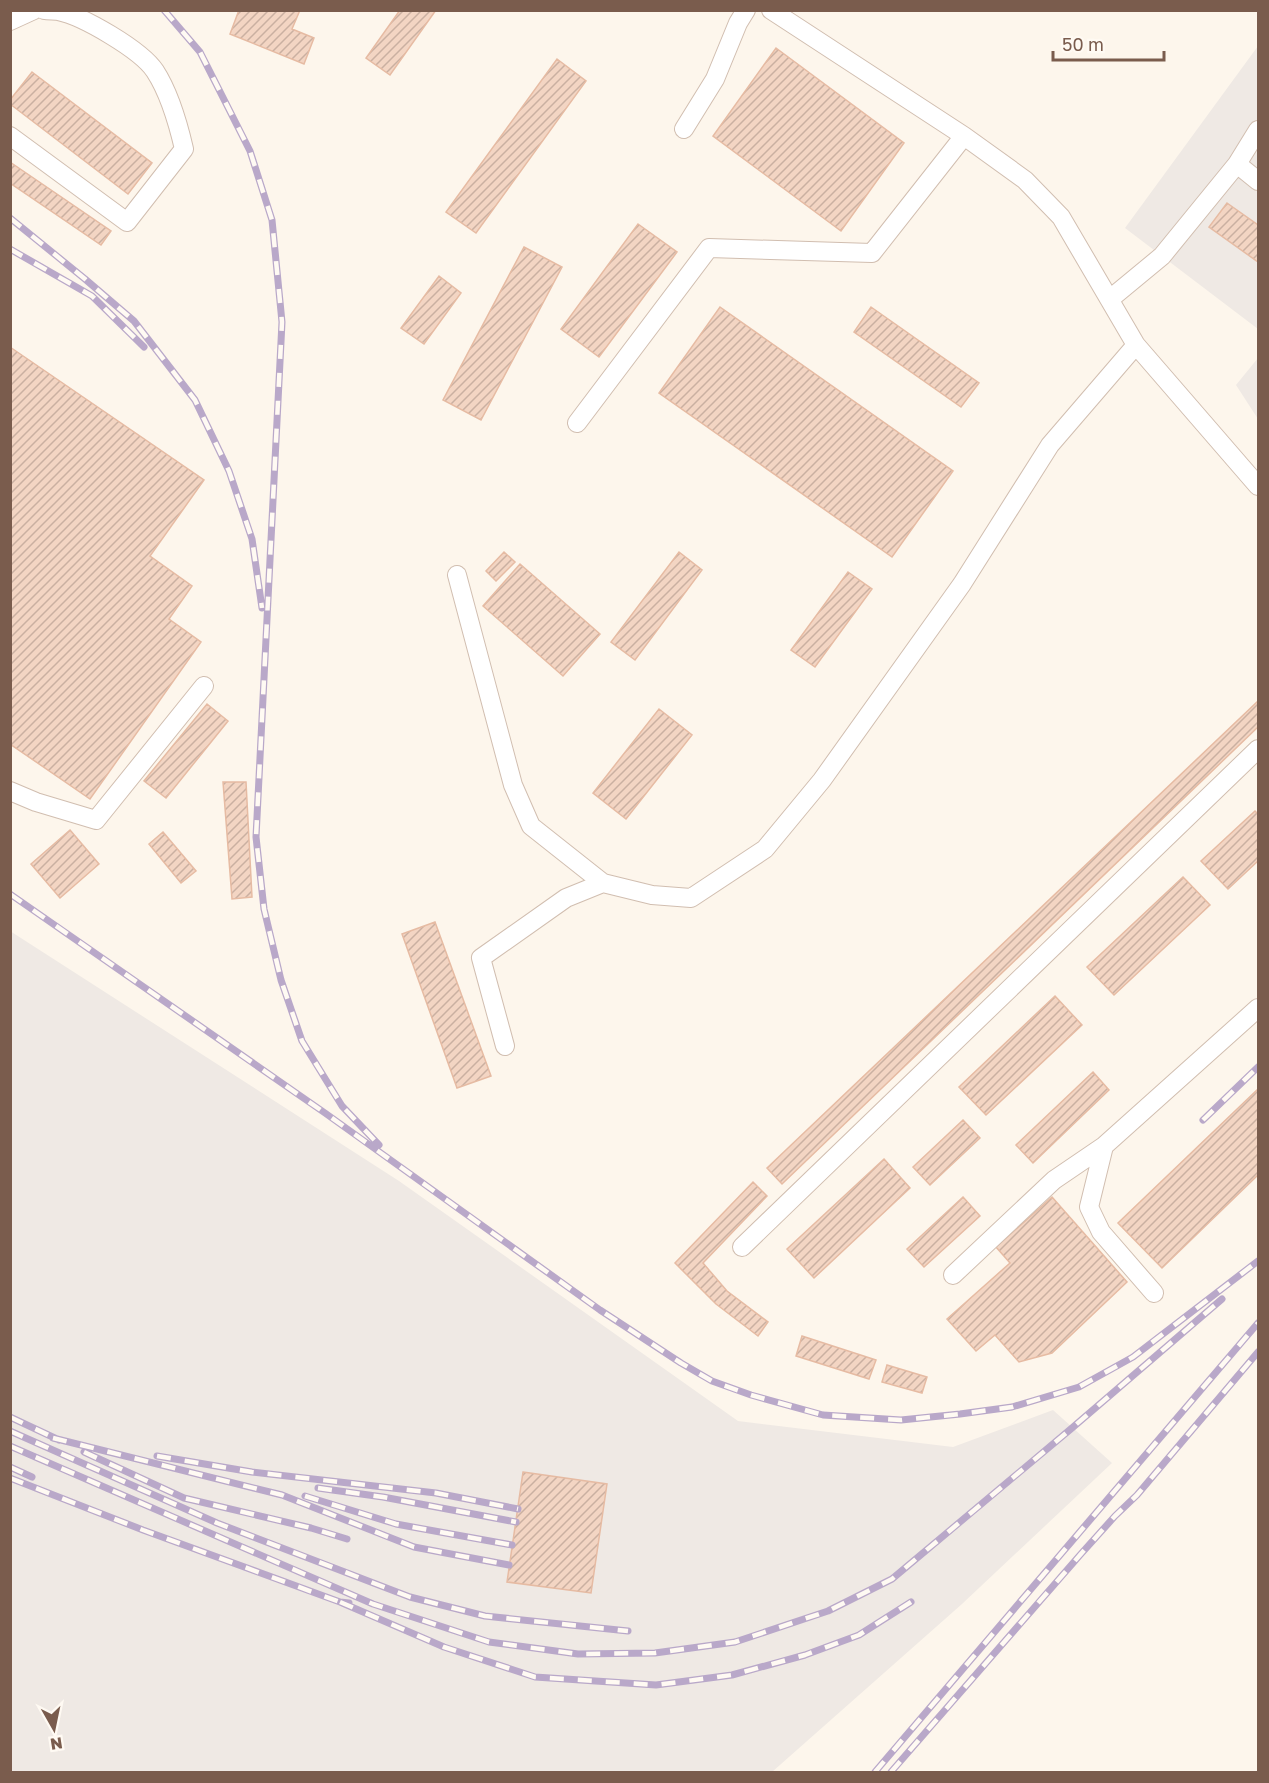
<svg xmlns="http://www.w3.org/2000/svg" width="1269" height="1783" font-family="'Golos Text',sans-serif">
<style>
.industrial{fill:#efe9e4}
.building{fill:url(#building-hatch);stroke:#e6bba3;stroke-width:1.5}
.lines{fill:none;stroke-linecap:round;stroke-linejoin:round}
.minor-casing{stroke:#d1beb0;stroke-width:20}
.minor{stroke:#fff;stroke-width:18}
.rail-casing{stroke:#b9a8c9;stroke-width:7}
.rail{stroke:#fffaf3;stroke-width:4.5;stroke-dasharray:14;stroke-linecap:butt}
</style>
<defs>
<pattern id="building-hatch" width="6" height="6" patternUnits="userSpaceOnUse" patternTransform="scale(1.5)"><rect width="6" height="6" fill="#f3d5c3"/><path d="M-1 1l2-2M0 6l6-6M5 7l2-2" fill="none" stroke="#cab0a1"/></pattern>
</defs>
<rect width="100%" height="100%" fill="#fdf6ec"/>
<path class="industrial" d="M1258,46V329L1125,228Z
M1258,358V419L1236,385Z
M10,931L399,1181L738,1421L953,1447L1053,1410L1112,1463L962,1604L772,1772H11Z"/>
<path class="building" d="M239,10H300L292,29L314,38L304,64L230,34Z
M400,10H436L390,75L366,58Z
M776,48L904,143L841,231L713,136Z
M557,59L586,81L476,233L446,212Z
M32,72L152,163L128,194L10,104V100Z
M10,162L111,231L101,245L10,183Z
M1227,203L1258,225V262L1209,227Z
M638,224L677,252L599,357L561,329Z
M524,247L562,267L481,420L443,400Z
M439,276L461,293L424,344L401,328Z
M720,307L953,471L892,557L659,393Z
M871,307L979,383L961,407L854,332Z
M10,347L204,480L150,556L192,586L169,619L201,642L90,799L10,744Z
M504,552L515,562L496,581L486,571Z
M679,552L702,570L635,660L611,642Z
M520,564L600,634L563,676L483,606Z
M848,572L872,589L815,667L791,650Z
M1258,701V727L782,1184L767,1168Z
M207,704L228,721L166,798L144,781Z
M659,709L692,735L626,819L593,793Z
M223,782H246L252,897L232,899Z
M1255,811L1258,814V861L1228,889L1201,861Z
M70,830L99,864L60,898L31,864Z
M163,832L196,871L181,883L149,844Z
M1183,877L1210,905L1114,995L1087,967Z
M435,922L491,1076L457,1088L402,934Z
M1055,996L1082,1025L986,1115L959,1087Z
M1093,1072L1109,1090L1033,1163L1016,1145Z
M1258,1089V1175L1162,1268L1118,1223Z
M963,1120L980,1138L930,1185L913,1167Z
M884,1159L910,1188L814,1278L787,1249Z
M753,1182L767,1196L703,1263L727,1291L768,1322L758,1336L716,1304L675,1263Z
M963,1197L980,1216L924,1267L907,1249Z
M1052,1197L1127,1282L1052,1353L1019,1362L995,1335L976,1351L947,1319L1010,1263L996,1247Z
M802,1336L876,1360L869,1379L796,1356Z
M887,1365L927,1377L922,1393L882,1382Z
M523,1472L607,1484L591,1593L507,1582Z"/>
<g class="lines">
<g class="minor-casing">
<path id="minor" d="M771,10L964,136L1025,180L1061,217L1136,345L1258,486
M10,21L34,10
M684,129L715,79L738,23L746,10
M10,136L127,222L184,149C178,123 170,94 155,71C141,50 83,16 58,11C54,10 49,11 44,10
M1237,164L1258,181
M1110,299L1162,256L1237,164L1258,130
M577,423L709,248L872,253L964,136
M457,575L513,785L531,826L603,883L652,895L691,898L765,849L822,780L962,584L1050,445L1136,345
M10,791L36,802L96,820L204,686
M505,1046L481,958L566,898L603,883
M1104,1146L1089,1207L1101,1232L1154,1293
M742,1247L1258,749
M953,1275L1054,1180L1104,1146L1258,1008"/>
</g>
<use href="#minor" class="minor"/>
<g class="rail-casing">
<path id="rail" d="M164,10L200,52L250,151L272,220L282,322L256,837L264,909L281,980L302,1041L342,1106L379,1145
M10,218L85,279L134,321L195,400L229,471L252,539L262,608
M10,249L92,296L144,347
M10,894L325,1113L600,1310L681,1363L712,1381L751,1395L823,1415L901,1420L960,1414L1012,1407L1079,1387L1133,1357L1258,1261
M1203,1120L1258,1067
M10,1417L59,1440
M10,1431L217,1523L410,1597L485,1616L628,1631
M53,1438L282,1495L414,1547L509,1565
M10,1446L373,1604L489,1642L578,1654L655,1653L735,1642L828,1611L892,1579L1072,1428L1222,1299
M84,1452L184,1498L311,1528L347,1539
M157,1456L252,1472L436,1493L518,1509
M10,1467L32,1477
M10,1478L143,1530L340,1602L349,1603
M318,1488L383,1497L516,1522
M305,1496L396,1524L512,1545
M340,1602L444,1647L535,1677L656,1685L732,1675L805,1655L859,1635L911,1602
M875,1772L1258,1323
M891,1772L1080,1555L1115,1516L1137,1495L1258,1352"/>
</g>
<use href="#rail" class="rail"/>
</g>
<rect width="1269" height="1783" fill="none" stroke="#7a5c4d" stroke-width="24"/>
<g transform="translate(54 1729) rotate(171)" stroke="#fffaf3" stroke-width="4.5" paint-order="stroke">
<path d="M0-4.5L10 22L0 15L-10 22Z" fill="#7a5c4d"/>
<text y="-9" font-size="16" font-weight="bold" text-anchor="middle" fill="#7a5c4d">N</text>
</g>
<path d="M1053 51v9h111v-9" fill="none" stroke="#7a5c4d" stroke-width="3"/>
<text x="1062" y="51" font-size="18" fill="#7a5c4d" stroke="#fffaf3" stroke-width="4.5" paint-order="stroke">50 m</text>
</svg>
